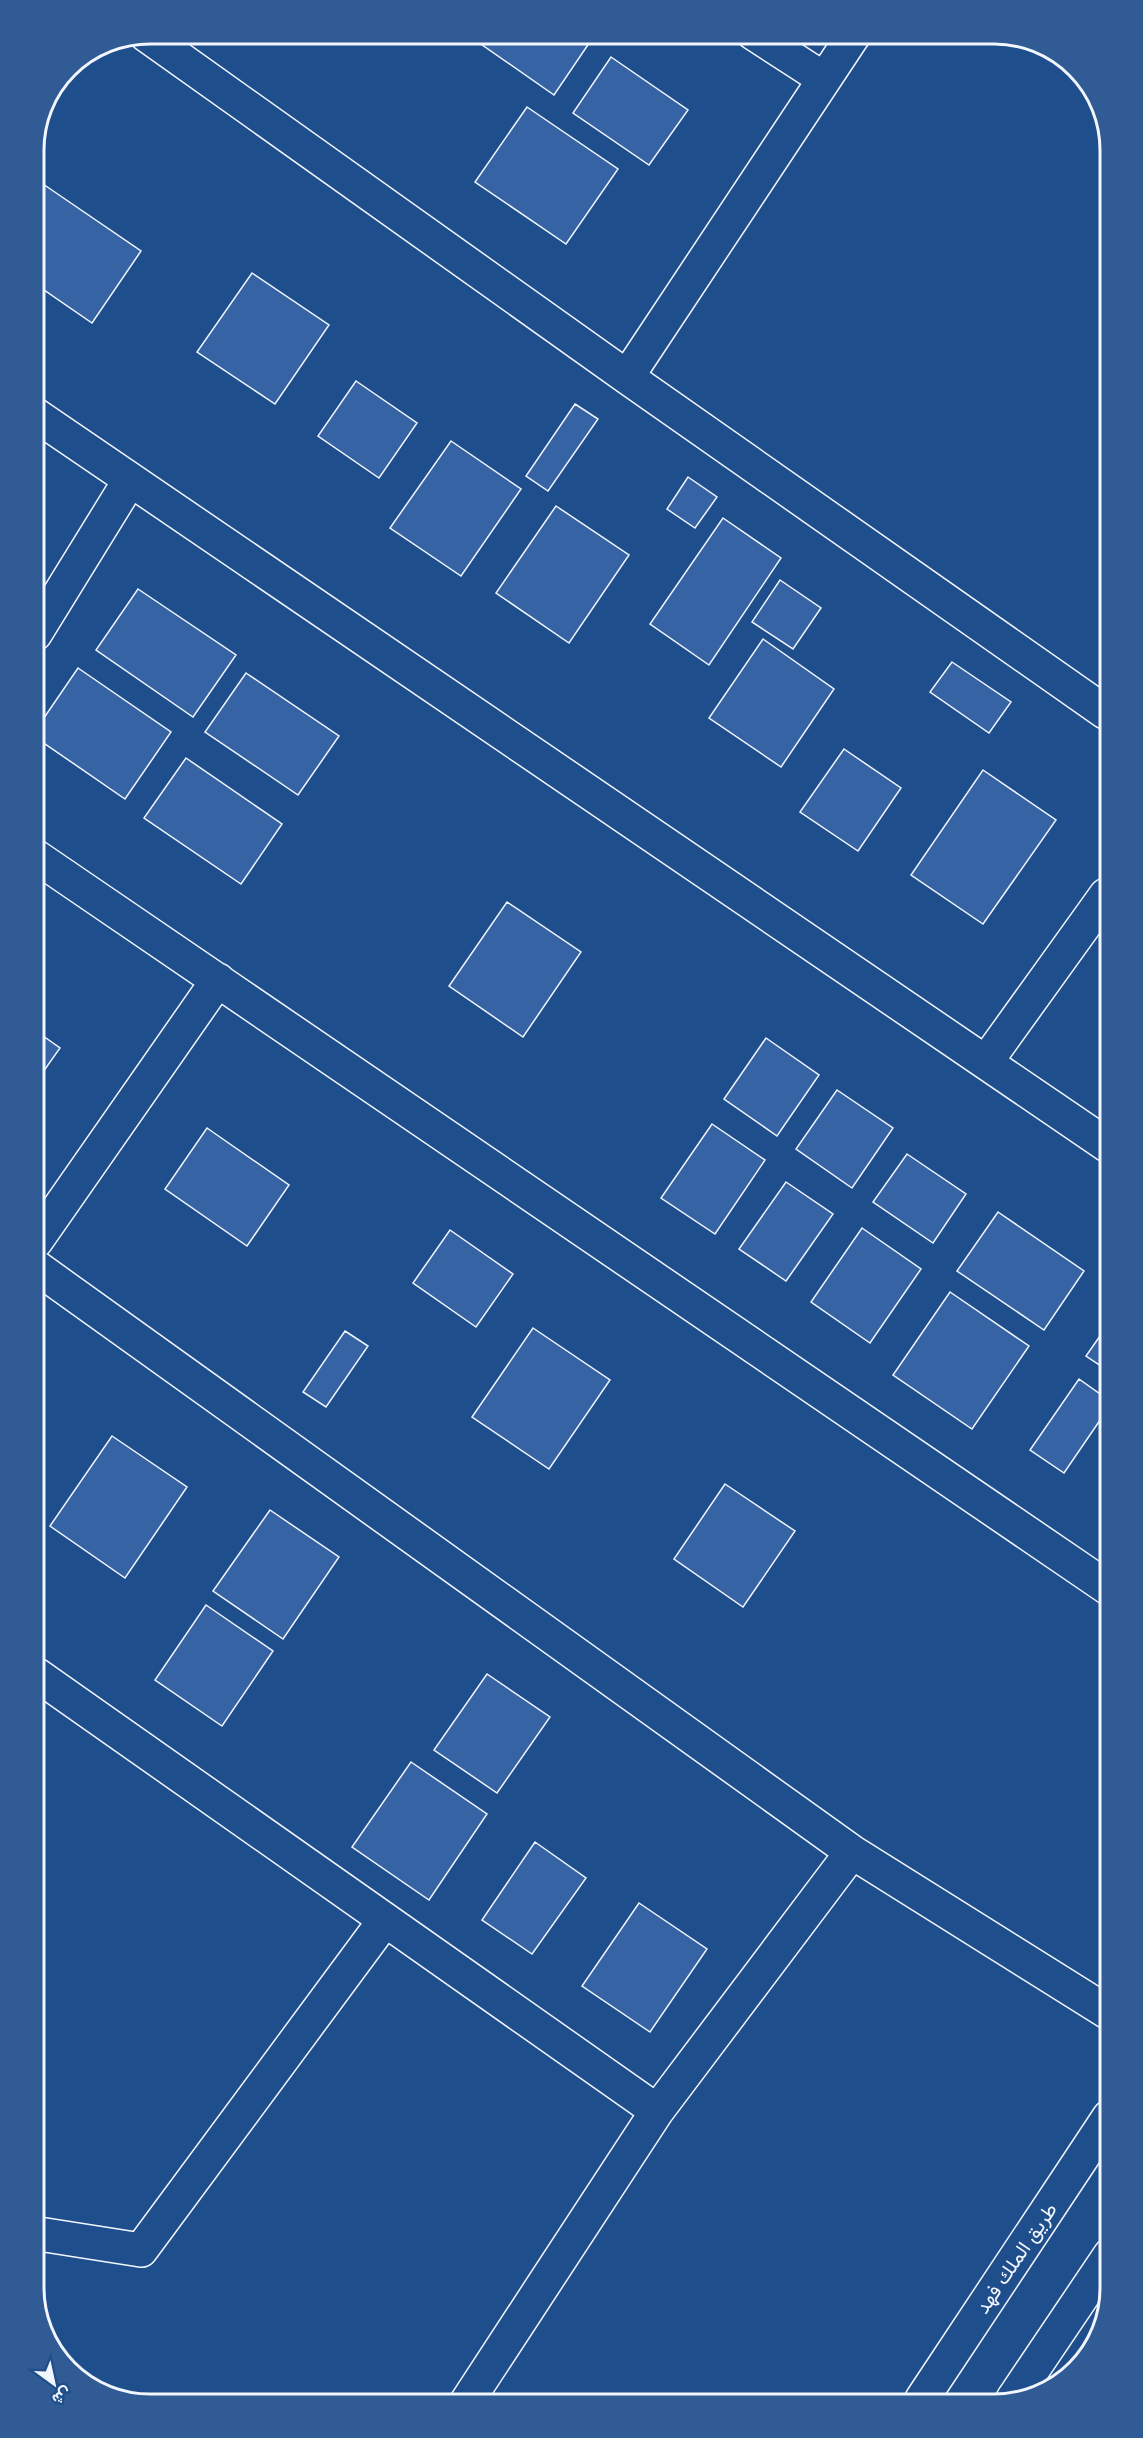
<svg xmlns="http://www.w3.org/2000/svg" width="1143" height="2438" font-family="'Golos Text',Vazirmatn,sans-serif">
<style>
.building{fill:#3563a3;stroke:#f2f6ff;stroke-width:1.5}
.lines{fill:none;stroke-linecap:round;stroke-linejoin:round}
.street-casing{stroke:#f2f6ff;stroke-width:36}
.secondary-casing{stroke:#f2f6ff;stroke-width:36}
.street{stroke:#1f4e8c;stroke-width:33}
.secondary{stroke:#1f4e8c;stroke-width:33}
.labels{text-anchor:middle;stroke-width:4.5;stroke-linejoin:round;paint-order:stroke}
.street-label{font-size:20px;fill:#f2f6ff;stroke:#1f4e8c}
.rim{fill:none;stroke:#f2f6ff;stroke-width:3}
</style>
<rect width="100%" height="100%" fill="#1f4e8c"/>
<path class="building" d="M465,33H596L554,95Z
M611,57L688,110L649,165L573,113Z
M527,107L618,169L566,244L475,182Z
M43,184L141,251L92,323L34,283L33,198Z
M252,273L329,325L275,404L197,352Z
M356,381L417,423L379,478L318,436Z
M575,404L598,419L548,491L526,476Z
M451,441L521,489L461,576L390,528Z
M688,477L717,497L695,528L667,509Z
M556,506L629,555L569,643L496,593Z
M723,518L781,558L709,665L650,624Z
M780,580L821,608L793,649L752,622Z
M138,589L236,655L193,717L96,650Z
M763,639L834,689L781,767L709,718Z
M952,662L1011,702L989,733L930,692Z
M78,668L171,732L125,799L35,737V731Z
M246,673L339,736L298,795L205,732Z
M844,749L901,788L858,851L800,812Z
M186,758L282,824L241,884L144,818Z
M983,770L1056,820L983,924L911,875Z
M507,902L581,952L523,1037L449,986Z
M36,1031L60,1048L36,1082Z
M766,1038L819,1075L777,1136L724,1099Z
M837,1090L893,1128L852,1188L796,1149Z
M712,1124L765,1160L715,1234L661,1198Z
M207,1128L289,1185L247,1246L165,1189Z
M907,1154L966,1194L933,1243L873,1202Z
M786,1182L833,1214L786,1281L739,1249Z
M998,1212L1084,1271L1044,1330L957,1271Z
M862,1228L921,1269L870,1343L811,1302Z
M450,1230L513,1274L476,1327L413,1283Z
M950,1292L1029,1346L972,1429L893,1375Z
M1107,1326V1370L1086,1356Z
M533,1328L610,1380L549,1469L472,1417Z
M345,1331L368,1346L326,1407L303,1392Z
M1079,1379L1107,1399V1410L1064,1473L1030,1450Z
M112,1436L187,1487L125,1578L50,1526Z
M725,1484L795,1531L743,1607L674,1559Z
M270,1510L339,1557L283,1639L213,1591Z
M206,1605L273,1651L222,1726L155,1680Z
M487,1674L550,1717L497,1793L434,1750Z
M411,1762L487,1814L429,1900L352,1847Z
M535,1842L586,1878L532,1954L482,1920Z
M639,1903L707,1949L650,2032L582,1986Z"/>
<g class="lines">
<g class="street-casing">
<path id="street" d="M753,33L824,79
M145,34L627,377L1105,712
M627,377L855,33
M34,414L1107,1145
M35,634L130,480
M35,856L1108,1588
M986,1062L1106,895
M36,1241L218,980
M36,1267L852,1852
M37,1675L657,2111
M39,2234L141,2250L385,1920
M466,2403L657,2111L852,1852L1109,2013"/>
</g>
<g class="secondary-casing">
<path id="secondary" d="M922,2399L1109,2117
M1013,2399L1110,2255"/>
</g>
<use href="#street" class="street"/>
<use href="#secondary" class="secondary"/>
</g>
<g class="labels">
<g class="street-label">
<text transform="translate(1016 2258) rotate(-56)" y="7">طريق الملك فهد</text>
</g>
</g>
<path d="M0 0H1143V2438H0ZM150 44H994A106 106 0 0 1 1100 150V2288A106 106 0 0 1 994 2394H150A106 106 0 0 1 44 2288V150A106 106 0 0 1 150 44Z" fill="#305b95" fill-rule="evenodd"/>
<path class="rim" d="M150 44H994A106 106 0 0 1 1100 150V2288A106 106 0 0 1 994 2394H150A106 106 0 0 1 44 2288V150A106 106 0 0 1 150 44Z"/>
<g transform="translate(54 2384) rotate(147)" stroke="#1f4e8c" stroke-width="4.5" paint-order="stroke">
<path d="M0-4.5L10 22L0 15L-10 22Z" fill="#f2f6ff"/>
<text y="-9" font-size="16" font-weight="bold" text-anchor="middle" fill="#f2f6ff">ش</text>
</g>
</svg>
